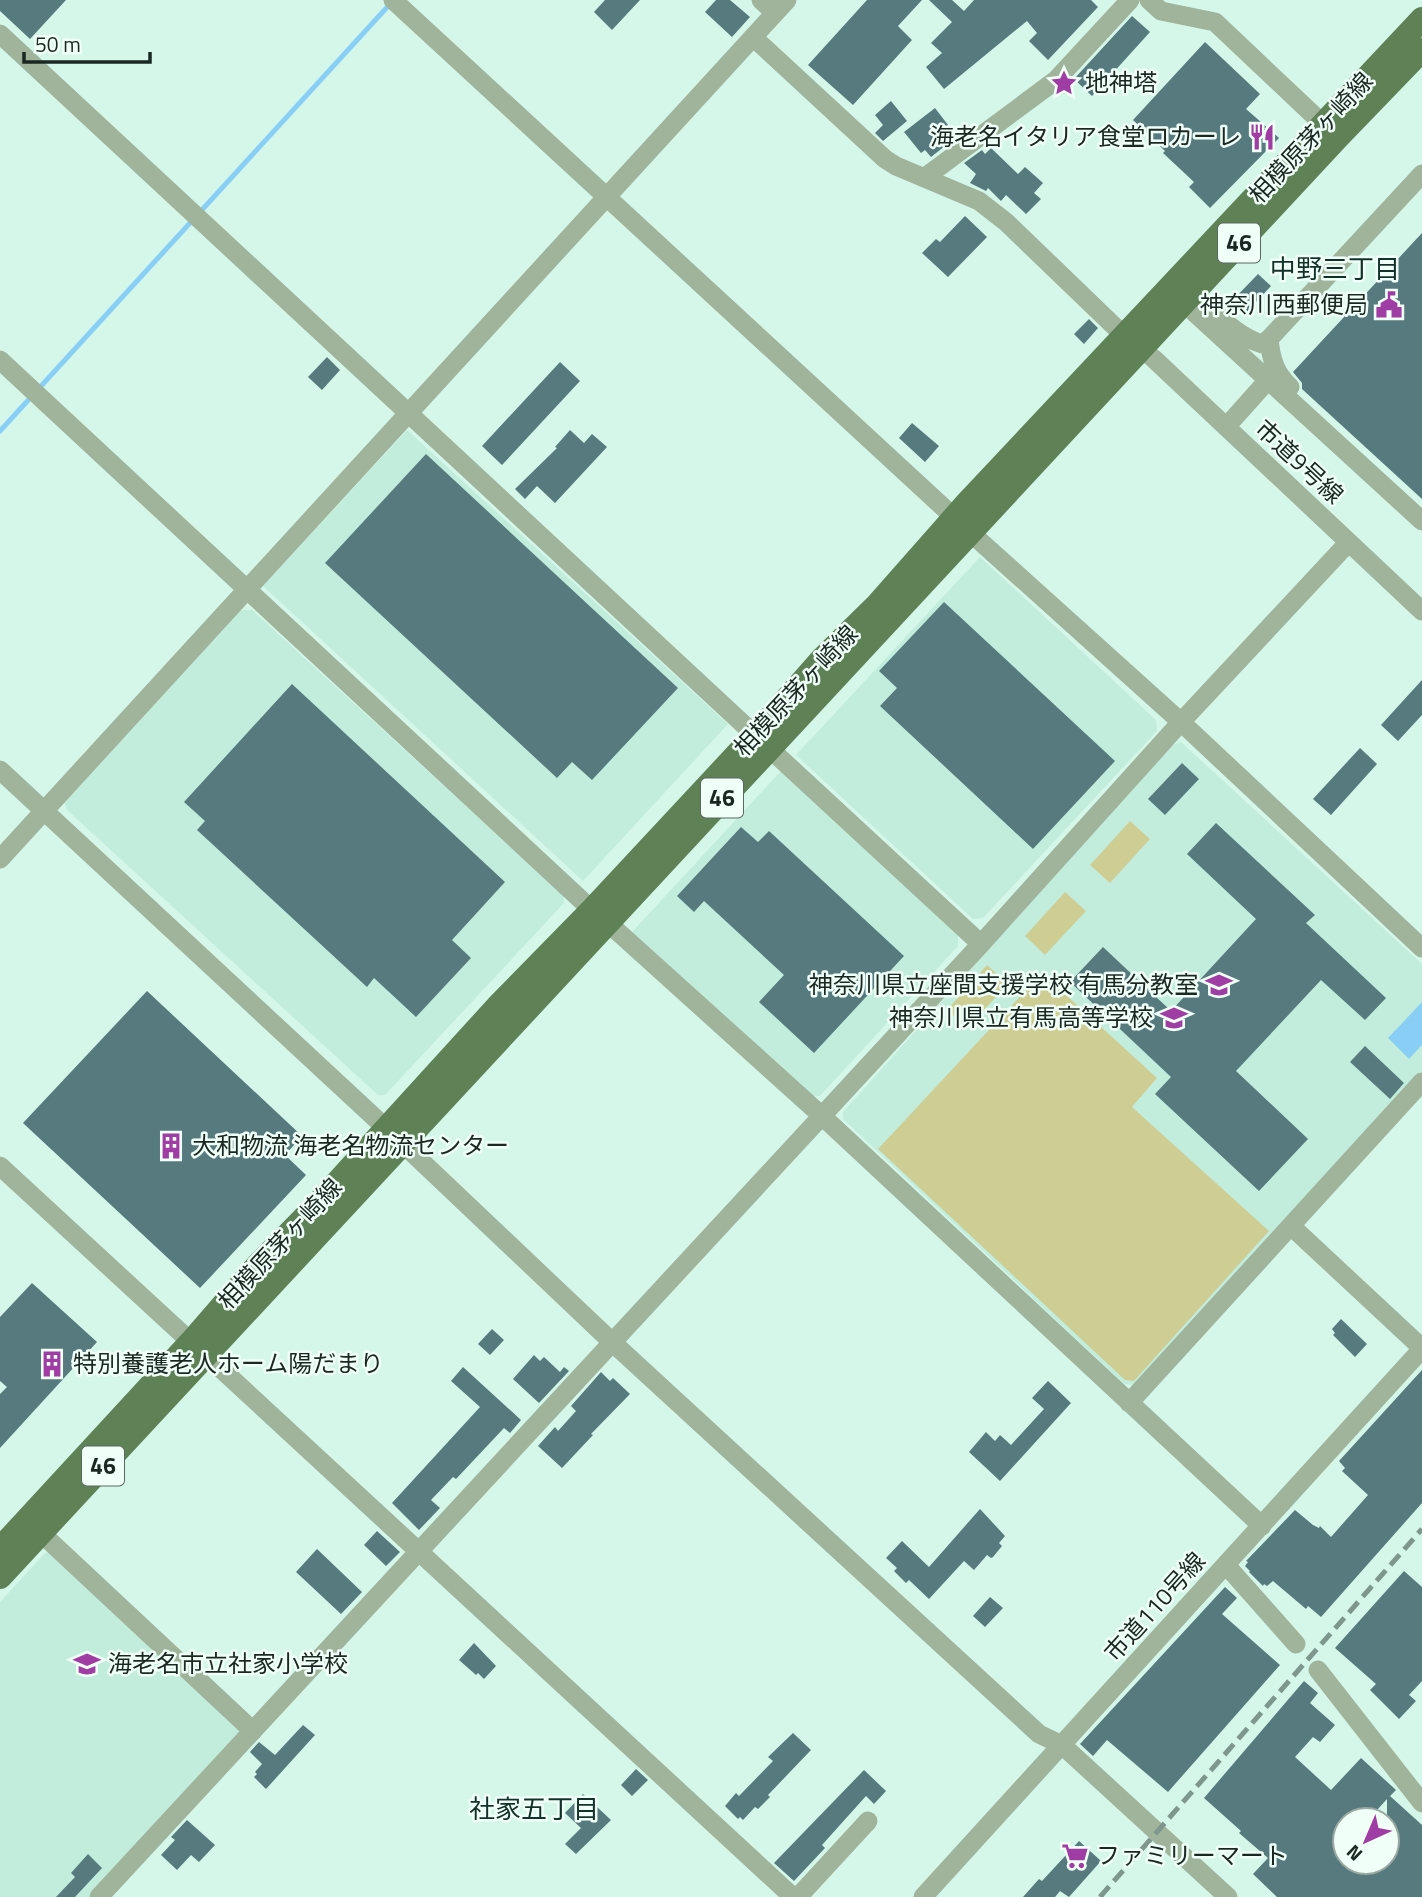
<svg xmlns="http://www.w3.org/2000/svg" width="1422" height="1897" font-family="'Titillium Web','Noto Sans JP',sans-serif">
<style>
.built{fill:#c2eddd}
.green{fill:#cece94}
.water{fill:#89cff5}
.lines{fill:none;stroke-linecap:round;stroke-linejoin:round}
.stream{stroke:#89cff5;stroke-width:5}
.building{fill:#567a7d;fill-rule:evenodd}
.minor{stroke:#a0b39b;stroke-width:19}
.major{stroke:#5f8156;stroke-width:24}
.rail{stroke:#7e978e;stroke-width:5;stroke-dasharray:14 7;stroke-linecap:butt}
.labels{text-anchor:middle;stroke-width:5;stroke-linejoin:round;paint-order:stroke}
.shield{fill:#f1fff9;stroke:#5a6862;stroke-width:2}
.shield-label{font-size:23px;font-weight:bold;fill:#1a2722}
.poi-label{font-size:24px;fill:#1a2722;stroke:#f1fff9;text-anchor:start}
.street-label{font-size:24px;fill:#1a2722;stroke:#f1fff9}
.neighbourhood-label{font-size:26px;fill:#133128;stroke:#f1fff9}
</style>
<rect width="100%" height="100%" fill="#d4f7ea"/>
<path class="built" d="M407,430L728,724L583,881L263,586Z
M980,557L1156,720L1157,731L983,918L973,919L796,755Z
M241,610H252L564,896V903L385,1095H378L66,809L65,802Z
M1181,742L1422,964V1073L1137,1385L1124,1384L843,1119V1112L1172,745Z
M781,771L958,935V946L820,1096H809L632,932Z
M52,1552L241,1727V1735L91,1897H0V1602L45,1553Z"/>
<path class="green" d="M1130,821L1150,839L1110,883L1090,865Z
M1065,892L1086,911L1045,955L1025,936Z
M987,965L1008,984L967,1028L947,1010Z
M1042,973L1157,1078L1132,1107L1269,1231L1134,1381L1125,1380L878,1149Z"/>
<path class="water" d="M1422,1002V1045L1409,1059L1388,1038Z"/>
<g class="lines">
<path class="stream" d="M0,431L390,4"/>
</g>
<path class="building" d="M0,0H66L30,39L0,11Z
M605,0H640L612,30L594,12Z
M716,0H730L750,17L732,37L705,12Z
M867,0H922L898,26L912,40L853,105L808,65Z
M929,0H952L964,11L974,0H1091L1098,7L1048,60L1029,41L1037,33L1027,21L944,89L926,67L942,53L931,43L952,22Z
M1132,16L1150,32L1092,96L1074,79Z
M1205,42L1260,94L1246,109L1279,138L1210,208L1189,187L1194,182L1163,153L1165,151L1133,120Z
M891,101L907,121L883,141L875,133L883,125L875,115Z
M935,108L948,125L946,127L955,138L931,157L925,150L921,153L904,132Z
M991,148L1018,174L1025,167L1043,183L1034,193L1041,199L1026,214L1006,195L1001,201L988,188L986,191L970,183L976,174L964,163L982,150L985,154Z
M965,216L987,237L948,277L922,253L936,239L940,242Z
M1422,233V499L1302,389V383L1293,372Z
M1258,274L1271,286L1244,315L1231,302Z
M1089,319L1098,328L1084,344L1074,334Z
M327,357L340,370L322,390L308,377Z
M560,362L580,381L502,465L482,446Z
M912,423L939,446L925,462L899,438Z
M570,430L584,443L592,434L607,447L555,503L537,486L525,499L515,489L557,448L555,447Z
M426,454L678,688L592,780L572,762L557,778L325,563Z
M944,602L1115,761L1033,849L880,706L897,688L879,671Z
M1422,680V715L1398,741L1381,725Z
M292,684L505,882L452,940L471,958L416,1017L374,978L367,987L197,830L205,821L184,802Z
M1360,748L1377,764L1331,815L1313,799Z
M1182,763L1199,779L1165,815L1148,799Z
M1216,823L1315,915L1306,923L1386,998L1365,1020L1321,980L1236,1071L1308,1139L1259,1191L1155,1094L1171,1077L1070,982L1103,947L1171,1011L1256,919L1187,854Z
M741,827L758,842L769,831L904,956L814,1053L759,1002L784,975L704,901L694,912L677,896Z
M147,991L302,1136L285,1155L306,1175L200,1288L23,1123Z
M1365,1046L1404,1083L1390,1099L1350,1062Z
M32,1283L97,1342L0,1448V1394L7,1387L0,1381V1317Z
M1341,1319L1367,1344L1355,1357L1333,1335L1335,1333L1332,1329Z
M492,1329L504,1340L490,1355L478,1344Z
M534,1355L540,1361L544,1357L560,1372L564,1367L569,1371L539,1403L513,1379Z
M463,1367L521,1420L510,1433L504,1428L456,1479L453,1477L431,1500L440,1508L419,1530L392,1503L480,1407L451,1381Z
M1422,1370V1503L1321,1617L1308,1606L1306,1609L1273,1581L1267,1586L1264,1584L1263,1586L1249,1572L1250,1571L1245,1566L1248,1562L1246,1561L1295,1510L1313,1525L1319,1528L1320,1526L1331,1537L1368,1495L1342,1471L1345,1468L1339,1461Z
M601,1372L610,1381L613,1378L630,1394L591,1434L593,1435L562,1468L538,1446L555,1427L558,1431L576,1411L571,1406Z
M1048,1381L1071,1403L1000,1481L969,1452L986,1432L995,1441L1000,1435L1011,1445L1044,1409L1032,1398Z
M980,1509L1005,1536L999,1543L1002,1546L993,1557L991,1558L987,1555L974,1570L964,1561L929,1599L909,1580L906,1583L894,1571L897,1568L886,1558L902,1541L929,1567Z
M377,1531L400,1552L386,1566L364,1545Z
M317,1549L362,1592L341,1614L296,1572Z
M1404,1571L1422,1587V1681L1409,1695L1416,1701L1399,1719L1370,1690L1376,1684L1335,1648Z
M1225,1587L1237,1598L1222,1614L1280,1665L1168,1792L1107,1740L1093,1756L1080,1744Z
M990,1597L1003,1608L985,1627L973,1616Z
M474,1643L496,1666L484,1679L478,1673L476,1675L459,1660Z
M1304,1681L1318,1693L1310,1703L1335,1725L1320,1742L1313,1737L1295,1757L1331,1790L1361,1758L1396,1790L1390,1796L1422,1825V1897H1277L1253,1874L1268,1858L1239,1833L1241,1831L1204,1798ZM1387,1799V1862H1345V1820H1368Z
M303,1725L315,1735L266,1789L254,1777L257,1774L255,1772L262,1764L250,1752L259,1742L275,1755Z
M793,1733L811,1750L768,1795L770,1797L758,1809L755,1807L743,1820L740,1817L738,1819L725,1806L736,1793L739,1796L773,1761L768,1757Z
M636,1769L648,1780L632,1796L621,1785Z
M864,1770L886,1791L874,1804L866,1796L822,1845L825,1848L794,1881L774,1863Z
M583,1794L611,1820L576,1854L565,1844L581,1828L565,1813Z
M187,1820L215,1845L199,1862L191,1855L177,1870L161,1855L175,1840L171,1837Z
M1079,1841L1101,1861L1069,1897L1060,1891L1055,1897H1023L1039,1879L1042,1881Z
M88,1854L102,1868L75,1897H56L75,1877L71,1873Z"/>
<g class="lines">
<path class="minor" d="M393,0L982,543L1181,722L1422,948
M761,0L775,13
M1149,0L1161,11L1215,22L1324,125
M0,34L755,735
M753,37L885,159L896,166L979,201L1006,222L1114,326L1154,359L1422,611
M924,178L1056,80L1130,0
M1202,301C1220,317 1238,337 1262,344L1269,339L1422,174
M1184,303L1422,521
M1269,339C1271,359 1275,373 1290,387
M0,360L592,910
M1226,427L1268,380
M769,748L981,944
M0,770L402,1143L612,1342L1039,1734L1062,1745L1228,1897
M0,859L787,0
M607,922L822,1116L1262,1526
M0,1166L191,1342
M1291,1226L1422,1348
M206,1355L793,1897
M1129,1403L1422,1082
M41,1533L253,1731
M1226,1565L1296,1644
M1318,1670L1422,1803
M99,1897L981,944L1181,722L1348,543
M798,1897L868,1821
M923,1897L1422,1349"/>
<path class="major" d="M0,1549L191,1342L257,1266L312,1210L497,1007L592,910L755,735L823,658L878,604L967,503L1422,19
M0,1577L1337,138L1422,50"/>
<path class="rail" d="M1100,1897L1422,1529"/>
</g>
<defs>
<g id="sight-bare" transform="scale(2.1)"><path d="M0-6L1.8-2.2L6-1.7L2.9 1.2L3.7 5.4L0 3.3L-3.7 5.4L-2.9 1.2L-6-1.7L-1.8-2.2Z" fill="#a03da4" stroke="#f1fff9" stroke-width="2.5" paint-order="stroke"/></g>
<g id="restaurant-bare" transform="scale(2.1)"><path d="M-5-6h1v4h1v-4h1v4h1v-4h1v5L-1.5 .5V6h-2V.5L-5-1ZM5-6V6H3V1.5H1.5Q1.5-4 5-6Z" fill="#a03da4" stroke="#f1fff9" stroke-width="2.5" paint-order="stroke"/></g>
<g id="civic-bare" transform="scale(2.1)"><path d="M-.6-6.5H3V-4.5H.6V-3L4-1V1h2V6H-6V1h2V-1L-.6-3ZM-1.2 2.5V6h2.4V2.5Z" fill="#a03da4" stroke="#f1fff9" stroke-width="2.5" paint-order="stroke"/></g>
<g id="school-bare" transform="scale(2.1)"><path d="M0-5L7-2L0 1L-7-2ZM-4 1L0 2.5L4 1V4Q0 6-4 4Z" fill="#a03da4" stroke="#f1fff9" stroke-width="2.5" paint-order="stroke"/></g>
<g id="building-bare" transform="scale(2.1)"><path d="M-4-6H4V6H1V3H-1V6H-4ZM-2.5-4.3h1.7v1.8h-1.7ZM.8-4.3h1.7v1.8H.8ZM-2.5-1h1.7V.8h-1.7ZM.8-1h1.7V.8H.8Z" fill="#a03da4" stroke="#f1fff9" stroke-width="2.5" paint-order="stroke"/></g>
<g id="supermarket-bare" transform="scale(2.1)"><path d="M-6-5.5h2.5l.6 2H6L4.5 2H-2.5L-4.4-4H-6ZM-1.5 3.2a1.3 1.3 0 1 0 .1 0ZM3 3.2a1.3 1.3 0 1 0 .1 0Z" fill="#a03da4" stroke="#f1fff9" stroke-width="2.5" paint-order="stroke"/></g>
</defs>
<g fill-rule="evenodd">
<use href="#sight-bare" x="1064" y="83"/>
<use href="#restaurant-bare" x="1262" y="137"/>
<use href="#civic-bare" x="1389" y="305"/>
<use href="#school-bare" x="1219" y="985"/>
<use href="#school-bare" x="1174" y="1018"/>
<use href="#building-bare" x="171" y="1146"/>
<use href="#building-bare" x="52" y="1364"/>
<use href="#school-bare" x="87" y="1664"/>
<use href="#supermarket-bare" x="1075" y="1856"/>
</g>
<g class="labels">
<g class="shield">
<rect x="1218" y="223.5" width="42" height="39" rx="5"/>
<rect x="701" y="778.5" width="42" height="39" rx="5"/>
<rect x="82" y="1446.5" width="42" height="39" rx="5"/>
</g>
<g class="shield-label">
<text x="1239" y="251">46</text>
<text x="722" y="806">46</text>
<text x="103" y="1474">46</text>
</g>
<g class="poi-label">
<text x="1085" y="91">地神塔</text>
<text x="1241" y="145" text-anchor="end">海老名イタリア食堂ロカーレ</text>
<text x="1368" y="313" text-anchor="end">神奈川西郵便局</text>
<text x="1198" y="993" text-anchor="end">神奈川県立座間支援学校 有馬分教室</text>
<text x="1153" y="1026" text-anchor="end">神奈川県立有馬高等学校</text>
<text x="192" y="1154">大和物流 海老名物流センター</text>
<text x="73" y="1372">特別養護老人ホーム陽だまり</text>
<text x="108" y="1672">海老名市立社家小学校</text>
<text x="1096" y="1864">ファミリーマート</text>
</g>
<g class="street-label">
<text transform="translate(1311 138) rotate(-47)" y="8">相模原茅ヶ崎線</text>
<text transform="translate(1299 462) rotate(43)" y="8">市道9号線</text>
<text transform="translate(796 691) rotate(-47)" y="8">相模原茅ヶ崎線</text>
<text transform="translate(280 1244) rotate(-47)" y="8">相模原茅ヶ崎線</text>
<text transform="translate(1155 1607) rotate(-48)" y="8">市道110号線</text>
</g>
<g class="neighbourhood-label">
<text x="1335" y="278">中野三丁目</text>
<text x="534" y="1818">社家五丁目</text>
</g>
</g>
<g transform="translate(1366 1841) rotate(224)"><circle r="33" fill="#f1fff9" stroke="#9ba9a3" stroke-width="2"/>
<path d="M0-5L12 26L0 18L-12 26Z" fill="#a03da4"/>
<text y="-10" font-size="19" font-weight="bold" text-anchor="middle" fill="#1a2722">N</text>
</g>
<path d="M24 52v10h126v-10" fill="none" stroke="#1a2722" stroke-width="3.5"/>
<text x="35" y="52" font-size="21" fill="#1a2722" stroke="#f1fff9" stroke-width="5" paint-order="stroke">50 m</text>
</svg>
